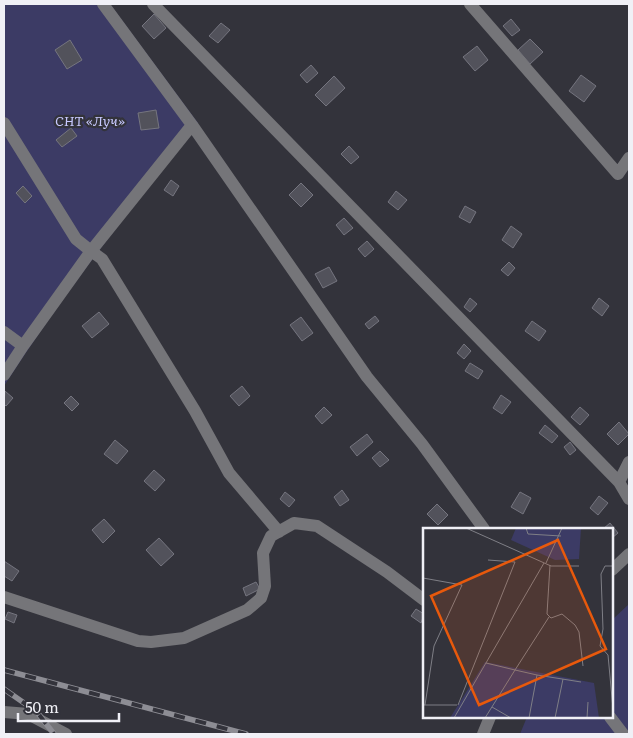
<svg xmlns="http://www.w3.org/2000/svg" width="633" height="738" font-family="Literata,serif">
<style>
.green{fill:#3c3b65}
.building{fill:#52525b;stroke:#75757f}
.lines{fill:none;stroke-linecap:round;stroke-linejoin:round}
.minor{stroke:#757579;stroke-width:12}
.rail-casing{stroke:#8d8d94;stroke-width:5.5}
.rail{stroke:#33333b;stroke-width:4;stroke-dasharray:11;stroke-linecap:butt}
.labels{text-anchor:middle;stroke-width:4.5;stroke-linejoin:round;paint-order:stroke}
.park-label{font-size:14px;font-style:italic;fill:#c8c9ff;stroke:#33333b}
.inset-road{fill:none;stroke:#7f7f86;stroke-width:1}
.view{fill:#e8590c;fill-opacity:0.15;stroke:#e8590c;stroke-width:2.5}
.inset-edge{fill:none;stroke:#f0f0f6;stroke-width:2.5}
</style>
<rect width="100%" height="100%" fill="#33333b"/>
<path class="green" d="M4,4H110L198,123C130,209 63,294 4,386Z
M629,604V734H520L527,717H612V620Z"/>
<path class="building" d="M154,14L166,28L154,39L142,26Z
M511,19L520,30L512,36L503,26Z
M221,23L230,30L218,43L209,36Z
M530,39L543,52L530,64L518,50Z
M70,40L82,60L67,69L55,50Z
M477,46L488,60L475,71L463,57Z
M311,65L318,73L307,83L300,75Z
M581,75L596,86L584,102L569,91Z
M334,76L345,88L326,106L315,95Z
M156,110L159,128L141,130L138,113Z
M71,128L77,136L62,147L56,140Z
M349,146L359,157L351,164L341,154Z
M171,180L179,186L173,196L164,190Z
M301,183L313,195L301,207L289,195Z
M23,186L32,196L25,203L16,193Z
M396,191L407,200L398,210L388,202Z
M465,206L476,212L470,223L459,217Z
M344,218L353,228L344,235L336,225Z
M511,226L522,234L513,248L502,240Z
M367,241L374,249L365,257L358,249Z
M509,262L515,268L508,276L501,270Z
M329,267L337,281L323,288L315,274Z
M470,298L477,304L470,312L464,307Z
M599,298L609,306L602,316L592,308Z
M99,312L109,324L92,338L82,326Z
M375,316L379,321L369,329L365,324Z
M301,317L313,333L302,341L290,325Z
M532,321L546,331L539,341L525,331Z
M464,344L471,351L464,359L457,353Z
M470,363L483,371L478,379L465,371Z
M242,386L250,396L239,406L230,396Z
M5,391L13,398L6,406L4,404Z
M501,395L511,402L502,414L493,408Z
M71,396L79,404L72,411L64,403Z
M324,407L332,415L322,424L315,416Z
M580,407L589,415L580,425L571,417Z
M619,422L629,434L618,445L607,434Z
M545,425L558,436L552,443L539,433Z
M367,434L373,442L357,456L350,447Z
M115,440L128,451L117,464L104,454Z
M570,442L576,450L570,455L564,447Z
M380,451L389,460L380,467L372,458Z
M154,470L165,480L155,491L144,481Z
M342,490L349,500L340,506L334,497Z
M285,492L295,500L289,507L280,499Z
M520,492L531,498L523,514L511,507Z
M599,496L608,503L598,515L590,508Z
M437,504L448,515L438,525L427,514Z
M104,519L115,531L103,543L92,530Z
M610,523L618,533L612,538V529H603Z
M159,538L174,554L161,566L146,550Z
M4,561L19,571L12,581L4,576Z
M256,582L260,589L246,596L243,588Z
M416,609L424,614L421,623L411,616Z
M8,612L17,615L14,623L5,619Z"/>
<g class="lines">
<path class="minor" d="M103,4L192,125L367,377L422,444L484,529
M153,4L619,482L629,462
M470,4L618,174L629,158
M4,123L76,239L91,251L23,346L4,332
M192,125L91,251L102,259L195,411L229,473L279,532
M4,375L23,346
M619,482L629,499
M612,570L629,554
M4,597L138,641L151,642L184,638L247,610L261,598L265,586L263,553L271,536L294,523L317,526L387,572L424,600
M4,712L28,714L66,734
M610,717L623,734
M483,734L490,717"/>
<g class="rail-casing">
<path id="rail" d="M4,670L246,734
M4,689L37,712L54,734"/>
</g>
<use href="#rail" class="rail"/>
</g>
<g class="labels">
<g class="park-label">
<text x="90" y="126">СНТ «Луч»</text>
</g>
</g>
<g transform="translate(423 528)">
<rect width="190" height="190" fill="#33333b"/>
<path d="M93,0H158L156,31L132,32L88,12ZM62,134L171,155L176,190H27Z" fill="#3c3b65"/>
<path class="inset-road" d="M43,0L128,38H156M103,0L105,6L138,8M123,35L139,0M127,37L124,86L128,90L139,86L152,97L156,104L160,138M190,38H182L178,46L180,101L177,118L185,127L190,181M0,50L39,57L11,118L2,177M63,135L92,142L126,89M114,147L158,154M1,177H34M35,177L92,34L65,32M69,179L88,190M31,190L121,35M62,190L92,142L114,147L106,190M132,190L140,151M164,190L165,174"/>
<path class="view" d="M135,12L183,121L56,177L8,68Z"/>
<rect width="190" height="190" class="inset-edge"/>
</g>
<rect width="633" height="738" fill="none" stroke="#f0f0f6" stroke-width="10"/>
<path d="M18 713v8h101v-8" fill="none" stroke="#f0f0f6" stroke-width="2.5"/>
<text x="25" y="713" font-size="15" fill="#f0f0f6" stroke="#33333b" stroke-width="4" paint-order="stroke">50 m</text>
</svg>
